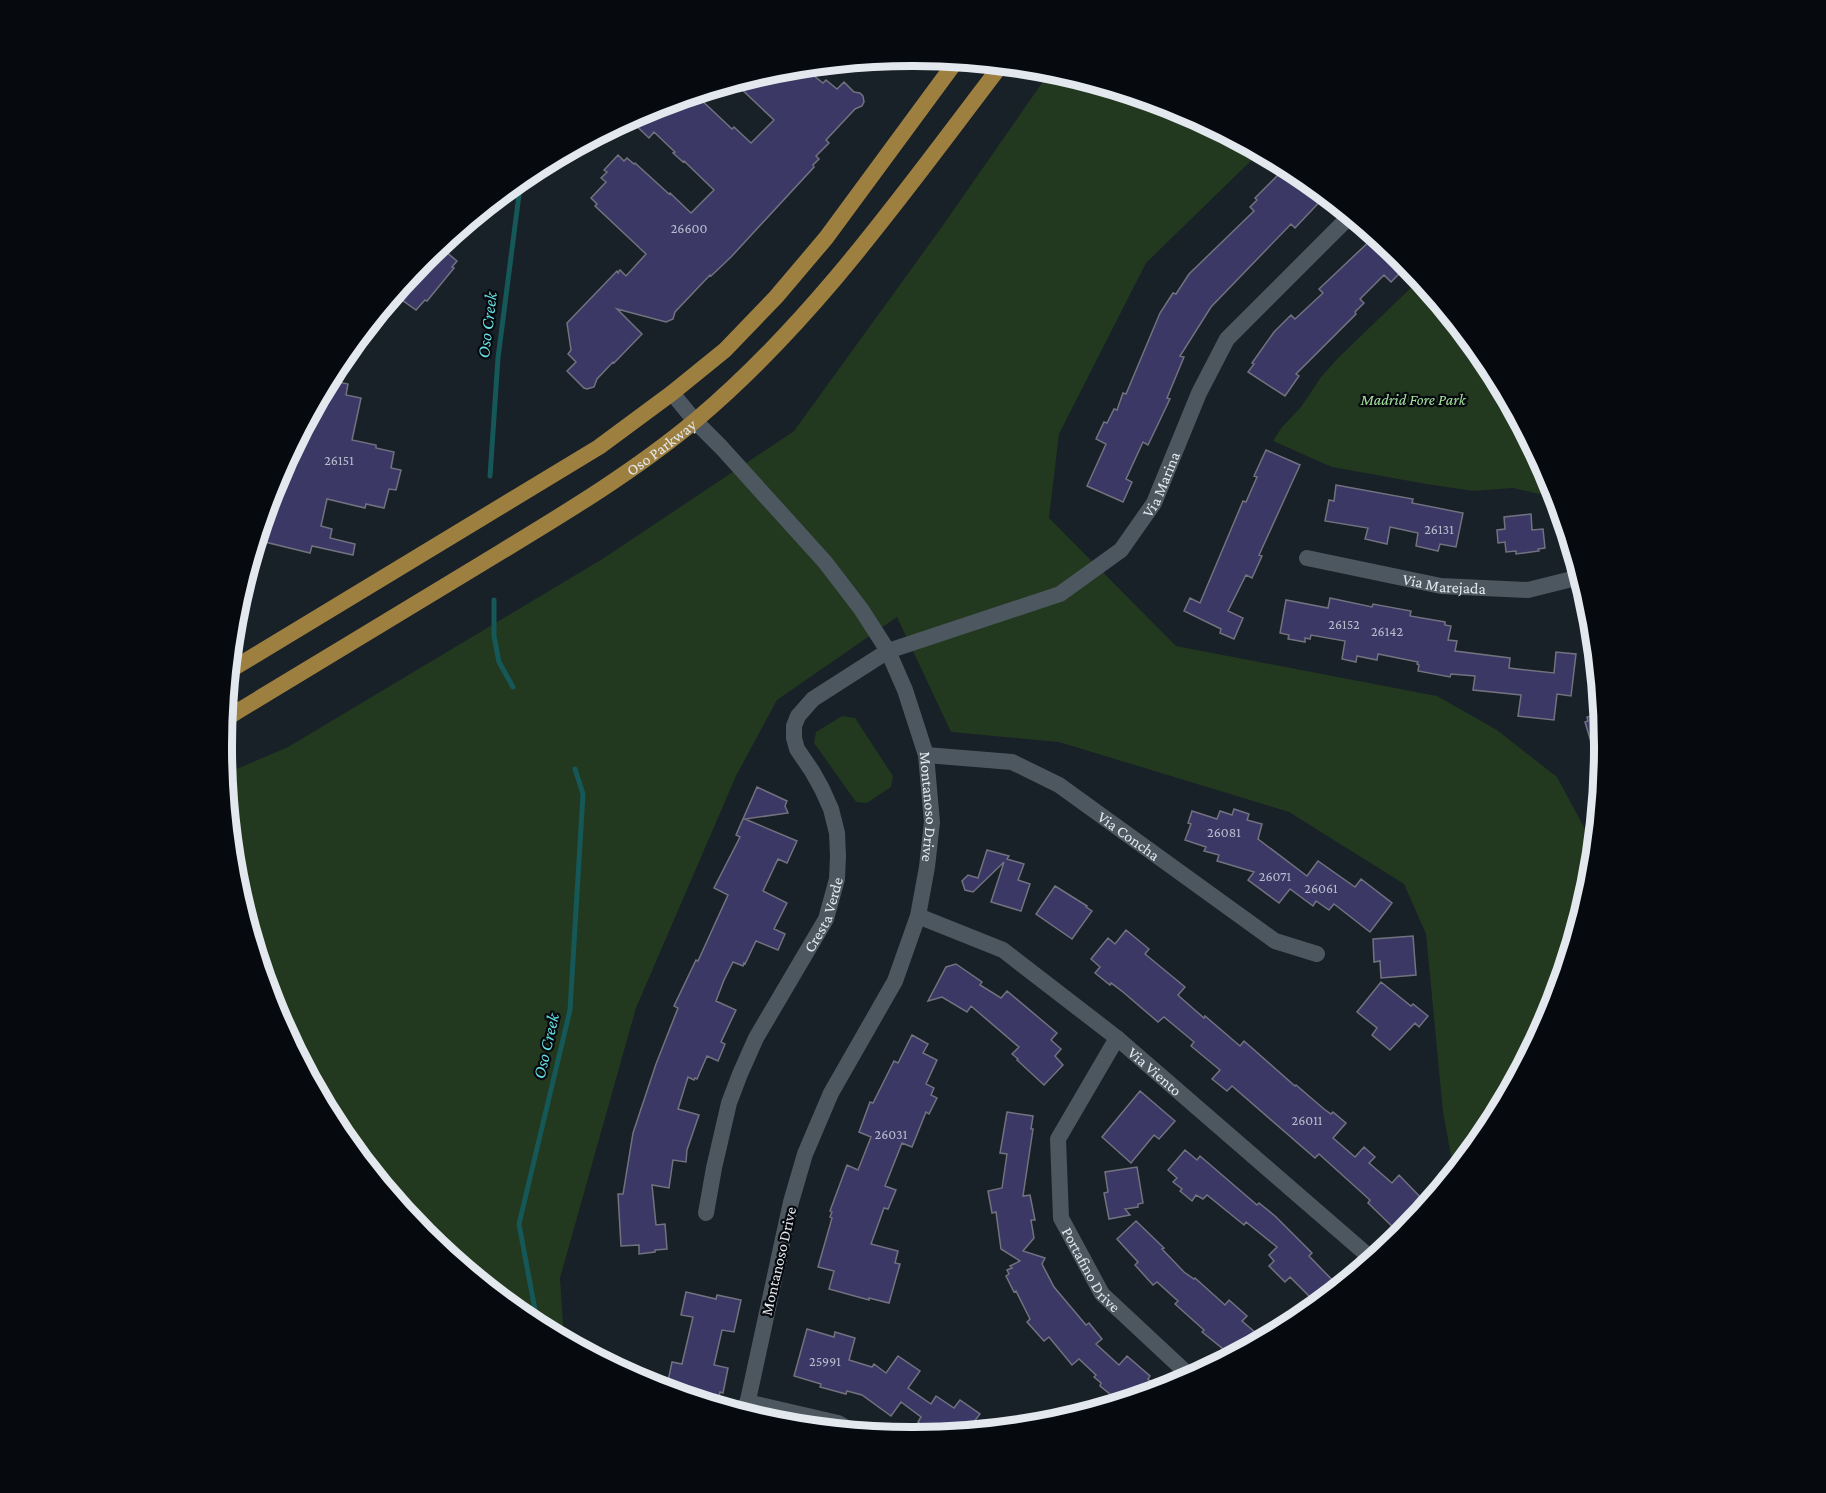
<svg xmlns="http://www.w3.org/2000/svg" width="1826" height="1493" font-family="'Crimson Pro',serif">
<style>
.green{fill:#22381f}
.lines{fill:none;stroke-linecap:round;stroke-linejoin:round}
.stream{stroke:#165758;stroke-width:5}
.building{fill:#3b3866;stroke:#72727f;stroke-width:1.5}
.minor{stroke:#4d5760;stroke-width:16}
.tertiary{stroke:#4d5760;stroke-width:16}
.primary{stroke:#9d7f40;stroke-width:16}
.labels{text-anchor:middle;stroke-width:4.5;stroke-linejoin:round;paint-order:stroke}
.number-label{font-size:14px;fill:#b9bccc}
.park-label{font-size:16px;font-style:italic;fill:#a5e09d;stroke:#06090d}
.street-label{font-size:16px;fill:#e3e8ee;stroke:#06090d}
.water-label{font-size:18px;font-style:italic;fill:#65dee1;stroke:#06090d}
.rim{fill:none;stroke:#e3e8ee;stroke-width:8}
</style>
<rect width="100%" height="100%" fill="#182028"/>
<path class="green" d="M1051,70L1178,108L1260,152L1146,263L1059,434L1049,518L1176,646L1437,696L1497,730L1557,777L1592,842L1594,849L1591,882L1551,1011L1487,1131L1454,1172L1443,1112L1426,934L1404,884L1289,812L1059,742L951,732L897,617L777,700L736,776L636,1008L560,1278L564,1340L529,1321L424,1235L338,1130L274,1011L235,881L225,774L288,747L604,558L794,431L941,228Z
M1419,280L1488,363L1553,488H1545L1539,494L1513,488L1473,491L1426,484L1332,467L1273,441L1282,427L1301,407L1321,377L1339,357Z
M842,716L855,718L893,776L891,787L867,803L856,802L814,743L816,732Z"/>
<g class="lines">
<path class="stream" d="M490,476L498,358L521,179
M494,600V636L499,662L513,687
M538,1326L519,1224L570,1010L583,794L575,769"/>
</g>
<path class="building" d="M792,67L797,72L799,70L805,76L809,72L823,83L826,80L837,89L844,82L854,92L860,93L863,96L864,102L862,106L855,109L826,140L829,143L816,156L819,159L813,165L814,167L731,257L711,276L710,275L675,312L673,319L666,322L617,309L642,334L614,363L613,362L597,379L594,387L587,389L584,388L567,371L576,362L568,354L571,350L567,323L617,271L618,273L620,270L626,276L646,254L595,206L597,204L591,198L606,182L601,178L607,172L604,170L618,155L624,161L627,158L634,164L635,163L669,194L670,193L691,213L714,190L684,161L683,162L673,153L675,152L654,132L649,138L629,119L649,108L695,94L732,129L734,127L751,143L774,120L734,82L779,69Z
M1263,154L1297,172L1326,195L1295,228L1291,224L1211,307L1180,356L1184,357L1167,398L1170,399L1148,445L1143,442L1126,479L1132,482L1123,502L1087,486L1106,444L1096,439L1104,422L1107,423L1114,409L1117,410L1123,393L1126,394L1160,313L1173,293L1176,294L1189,274L1254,211L1250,207L1257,200L1255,198L1279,174L1261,156Z
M1375,236L1402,258L1407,265L1400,273L1391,282L1384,275L1360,299L1364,303L1355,312L1356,314L1296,374L1299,376L1285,396L1248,372L1254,364L1252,363L1274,332L1291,315L1295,319L1323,293L1319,289Z
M439,246L457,261L452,267L454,268L427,301L425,300L416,310L395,295V293L425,258Z
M329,380L348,384L346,395L361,398L352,440L376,445V448L394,452L391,468L401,470L396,490L389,489L384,508L366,504L365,508L327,499L321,526L332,529L330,538L355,544L353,555L312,546L310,553L261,541L258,537L275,482Z
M1266,450L1300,465L1259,555L1262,556L1252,578L1246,575L1228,611L1243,618L1234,639L1220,633L1221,629L1184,611L1190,598L1200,603L1243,501L1246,502L1257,477L1254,476Z
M1336,485L1413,499L1412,503L1463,513L1456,547L1440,544L1438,551L1416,546L1418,533L1390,527L1387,544L1365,539L1368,528L1325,521L1329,500L1334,501Z
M1531,514L1532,530L1543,529L1545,548L1538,549L1539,551L1516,554V551L1506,552L1505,542L1498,543L1497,530L1505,529L1504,517Z
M1330,598L1372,607L1373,604L1411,611L1410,616L1445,622V625L1451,626L1448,640L1457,641L1455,651L1510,658L1509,668L1554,673L1556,652L1576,654L1571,696L1557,694L1554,720L1518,716L1521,695L1473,690L1475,676L1451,674L1450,677L1418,671L1419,665L1417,664L1418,662L1378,654L1377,660L1357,656L1356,662L1342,659L1345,641L1311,635L1310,639L1305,638V642L1288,639L1289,635L1280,633L1286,600L1328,608Z
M1601,714L1604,747L1602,767L1599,768L1585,722L1588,721L1587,717Z
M757,787L787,801L785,806L788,813L745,819L797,841L787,863L778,859L763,891L787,903L774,929L785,934L778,950L756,941L745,964L744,963L743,966L733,962L724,980L716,1001L736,1010L721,1042L725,1044L718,1061L707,1056L697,1079L695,1078L694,1080L688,1077L678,1109L699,1115L687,1150L686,1162L673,1160L669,1188L652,1185L656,1225L665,1224L667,1249L655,1250V1252L639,1254V1245L621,1246L618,1194H623L633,1133L656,1064L678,1008L674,1006L696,960L698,961L728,895L714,888L740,837L736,835Z
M1234,809L1249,814L1247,820L1262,824L1258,839L1307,876L1318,861L1355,887L1361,879L1392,903L1370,932L1334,904L1329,910L1316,901L1313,906L1290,889L1279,903L1248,880L1254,872L1217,861L1219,855L1204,851L1206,847L1185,840L1191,824L1188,823L1192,811L1217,819L1220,811L1232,815Z
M987,850L1009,856L1007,859L1024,864L1018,880L1030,884L1021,911L991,902L1004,862L973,892L965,890L962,881L968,875L978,878Z
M1055,886L1087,906L1086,907L1092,911L1072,939L1036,914Z
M1126,930L1149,949L1145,954L1185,987L1178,995L1180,997L1204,1018L1205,1016L1240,1046L1244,1041L1295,1086L1296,1085L1324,1109L1331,1114L1333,1112L1346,1123L1333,1138L1355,1157L1364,1147L1375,1157L1369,1163L1392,1183L1399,1175L1427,1204L1401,1235L1368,1203L1370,1200L1319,1154L1315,1158L1232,1086L1227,1091L1212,1079L1220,1070L1191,1046L1194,1042L1164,1017L1158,1022L1123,992L1111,983L1110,985L1095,973L1100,967L1091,959L1108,938L1115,944Z
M1413,936L1416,975L1381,978L1380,961L1374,962L1373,939Z
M956,964L982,982L980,985L1001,998L1007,991L1057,1033L1051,1040L1061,1049L1055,1056L1063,1065L1044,1085L1017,1060L1018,1059L1012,1054L1019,1047L971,1006L967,1012L942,997L928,1001L946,967Z
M1381,982L1411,1006L1413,1004L1428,1016L1419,1027L1415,1023L1390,1050L1372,1035L1377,1028L1357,1012Z
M912,1035L928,1044L923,1053L937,1060L926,1084L934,1088L931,1095L937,1098L929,1114L926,1112L912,1147L902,1143L885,1186L896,1190L888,1209L884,1208L871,1244L898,1251L895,1263L900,1264L889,1303L869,1298V1300L829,1289L834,1271L818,1267L832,1218L830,1217L832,1212L830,1211L847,1165L858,1170L871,1137L859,1132L870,1102L873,1103L894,1061L898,1063Z
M1140,1091L1175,1121L1159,1139L1154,1135L1131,1163L1102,1137Z
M1007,1112L1033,1116L1031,1129H1033L1023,1196L1030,1195L1035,1220H1031L1034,1238L1023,1251L1045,1258L1042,1264L1054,1287L1086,1325L1089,1323L1102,1339L1096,1344L1119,1365L1127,1356L1150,1376L1148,1379L1161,1390L1120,1402L1100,1386L1101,1383L1094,1377L1096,1375L1079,1359L1072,1365L1049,1337L1044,1341L1027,1322L1030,1319L1016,1291L1014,1292L1006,1276L1009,1274L1007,1270L1012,1268L1010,1266L1020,1261L1001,1249L996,1212L992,1213L988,1191L1002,1188L1007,1154L1000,1153Z
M1185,1150L1197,1160L1200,1156L1257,1205L1259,1203L1275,1216L1312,1253L1309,1256L1339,1287L1317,1304L1290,1277L1285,1282L1269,1266L1274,1261L1269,1255L1277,1247L1246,1222L1244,1225L1207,1195L1203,1199L1196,1195L1192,1201L1180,1191L1182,1189L1173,1182L1177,1178L1168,1170Z
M1137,1167L1143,1203L1138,1204V1207L1125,1209L1130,1215L1109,1219L1104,1193L1108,1192L1105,1172Z
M1136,1221L1164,1248L1162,1249L1184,1272L1194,1279L1195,1278L1225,1305L1229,1300L1247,1316L1242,1321L1263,1339L1232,1356L1202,1332L1204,1330L1175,1304L1178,1301L1157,1282L1153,1285L1135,1265L1138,1262L1117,1239Z
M686,1292L716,1299L717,1295L741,1300L734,1332L722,1330L714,1365L728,1368L723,1393L720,1392L717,1406L679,1394L681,1384L668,1381L672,1362L682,1364L693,1317L681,1315Z
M807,1329L834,1337L835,1332L855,1338L849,1360L872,1367L874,1364L886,1373L898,1356L920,1371L908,1388L931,1404L936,1396L954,1408L960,1400L980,1414L966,1432L936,1435L918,1422L921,1417L901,1402L891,1416L862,1395L847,1391L846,1394L820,1387L821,1384L794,1376Z"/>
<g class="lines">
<g class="minor">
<path id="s1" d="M1307,558L1441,586L1528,590L1580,577"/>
<path id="s2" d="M926,755L1012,762L1059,785L1275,941L1317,954"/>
<path id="s3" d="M918,916L1003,950L1117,1038L1372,1259"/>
<path id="s4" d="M1117,1038L1058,1139L1061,1218L1102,1294L1191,1377"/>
<path id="s5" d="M706,1213L714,1168L729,1103L740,1074L756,1038L826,919L837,879L838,856L837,833L831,809L822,789L812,771L797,749L794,738V726L798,716L813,699L888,651L1060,594L1121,550L1154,503L1199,393L1227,339L1350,216"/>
<path d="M747,1402L838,1423L852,1431"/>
</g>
<g class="tertiary">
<path id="s6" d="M672,393L695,421L721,447L825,562L861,609L888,651L905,690L926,755L932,822L927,867L918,916L895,981L831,1093L805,1154L791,1202L745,1414"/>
<path d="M227,699L235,713"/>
</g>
<g class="primary">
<path d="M229,671L599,447L672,393L725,350L776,297L826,238L957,60"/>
<path id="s7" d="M225,719C310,667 396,616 481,564C555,519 630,475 696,420C816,319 907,188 1002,64"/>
</g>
</g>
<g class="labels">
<g class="number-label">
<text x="689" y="233">26600</text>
<text x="339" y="465">26151</text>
<text x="1439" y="534">26131</text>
<text x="1344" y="629">26152</text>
<text x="1387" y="636">26142</text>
<text x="1224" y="837">26081</text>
<text x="1275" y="881">26071</text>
<text x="1321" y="893">26061</text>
<text x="1307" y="1125">26011</text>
<text x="891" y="1139">26031</text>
<text x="825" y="1366">25991</text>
</g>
<g class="park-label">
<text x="1413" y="405">Madrid Fore Park</text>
</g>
<g class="street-label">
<text dy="6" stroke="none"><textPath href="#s7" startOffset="514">Oso Parkway</textPath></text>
<text dy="6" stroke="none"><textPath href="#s5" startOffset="982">Via Marina</textPath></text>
<text dy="6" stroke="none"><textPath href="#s1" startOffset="140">Via Marejada</textPath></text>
<text dy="6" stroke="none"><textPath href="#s6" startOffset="500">Montanoso Drive</textPath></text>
<text dy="6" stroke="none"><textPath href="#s2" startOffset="225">Via Concha</textPath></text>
<text dy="6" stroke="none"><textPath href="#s5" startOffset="324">Cresta Verde</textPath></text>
<text dy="6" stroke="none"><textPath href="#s3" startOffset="286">Via Viento</textPath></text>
<text transform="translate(778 1261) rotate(-77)" y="6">Montanoso Drive</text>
<text dy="6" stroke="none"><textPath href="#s4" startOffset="256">Portafino Drive</textPath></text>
</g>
<g class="water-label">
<text transform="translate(487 325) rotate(-83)" y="6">Oso Creek</text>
<text transform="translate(546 1046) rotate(-77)" y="6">Oso Creek</text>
</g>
</g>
<path d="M0 0H1826V1493H0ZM912 66H914A680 680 0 0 1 1594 746V747A680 680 0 0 1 914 1427H912A680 680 0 0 1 232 747V746A680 680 0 0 1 912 66Z" fill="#06090d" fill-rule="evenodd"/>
<path class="rim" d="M912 66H914A680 680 0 0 1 1594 746V747A680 680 0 0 1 914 1427H912A680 680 0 0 1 232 747V746A680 680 0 0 1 912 66Z"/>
</svg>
